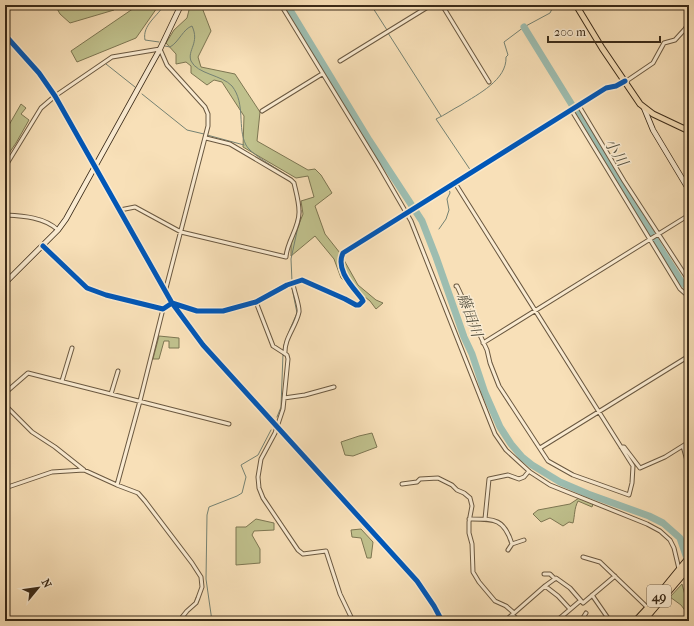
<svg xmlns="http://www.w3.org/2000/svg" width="694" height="626" font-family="'IM FELL French Canon','Noto Serif JP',serif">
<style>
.green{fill:#c0c18d;stroke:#7d7652}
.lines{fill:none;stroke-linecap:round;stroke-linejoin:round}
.stream{stroke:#758273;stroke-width:1}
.river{stroke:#9dbdb0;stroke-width:7}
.street-casing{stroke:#6a5840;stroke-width:5}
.secondary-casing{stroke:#3a2a18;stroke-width:6}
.primary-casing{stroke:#3a2a18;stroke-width:7}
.highway-casing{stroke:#3a2a18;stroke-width:8}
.street{stroke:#faebd1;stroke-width:3}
.secondary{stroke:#faebd1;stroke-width:4.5}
.primary{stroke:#f8e0b8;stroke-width:5}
.highway{stroke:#f8e0b8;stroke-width:6}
.cycleway-casing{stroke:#faebd1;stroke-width:8}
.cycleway{stroke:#0057b8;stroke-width:5}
.labels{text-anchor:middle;stroke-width:3;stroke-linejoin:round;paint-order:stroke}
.shield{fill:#faebd1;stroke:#746450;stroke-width:1}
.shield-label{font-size:13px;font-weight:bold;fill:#3a2a18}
.water-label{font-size:15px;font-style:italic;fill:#534f3e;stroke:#faebd1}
</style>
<rect width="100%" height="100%" fill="#f8e0b8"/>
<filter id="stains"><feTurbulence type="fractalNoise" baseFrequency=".005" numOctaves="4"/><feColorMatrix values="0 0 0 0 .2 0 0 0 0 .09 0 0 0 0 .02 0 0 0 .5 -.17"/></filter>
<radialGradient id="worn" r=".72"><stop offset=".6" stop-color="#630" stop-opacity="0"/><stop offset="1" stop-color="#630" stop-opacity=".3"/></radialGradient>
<path class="green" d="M55,5H118L114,10L70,23L60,14Z
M136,5H159L136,38L77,62L71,51L137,6Z
M193,5H201L211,31L198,57L201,67L235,74L260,112L257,141L308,170L315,169L321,175L332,193L315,206L325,234L340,253L358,285L376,300L383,303L376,309L370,301L341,278L334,259L315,236L291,256V244L303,214L301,201L314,197L308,176L296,178L243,147L244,116L222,82L214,80L207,85L191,73V66L186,62L176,64V54L166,43L174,30L187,18L190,6Z
M21,104L26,108L21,114L29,120L16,143L5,159V132Z
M159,336L179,338V348H169V341H164L159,359H153Z
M372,433L377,447L353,456L345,455L341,442L359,436Z
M579,498L593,504L592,507L578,501C574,509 575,515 573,523L569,522L563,526L550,518L541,522L533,514L538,510L570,504Z
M256,519L274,523V530L254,531L252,535L260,549V563L236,565V527H246Z
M361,529L373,542L371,558H367L361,538L352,537L351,530Z
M682,584L685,595L689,600V616L681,605L670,597Z"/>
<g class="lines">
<path class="stream" d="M371,5L387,30
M388,33L441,116
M159,42L145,40C142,25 158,16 164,5
M165,46L170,47C179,42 183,29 192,26C200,43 187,50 191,61C197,74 222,75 232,86C246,104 237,128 246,145C251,155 282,171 292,179
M106,64L135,87
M142,94L187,130L204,134
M207,135L244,145
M471,171L436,119C445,115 453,109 461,105C478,94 507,80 506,57L508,55L504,42L524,27L550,13L552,9V5
M300,217L301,211
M439,229L446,219L449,210L447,199L450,193L449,188
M292,282L291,259L299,222
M283,351L284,345L290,329L297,313L292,288
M277,417L281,407L283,354
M212,621L206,579L207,515L209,507L237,496L242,493L246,477L241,465L258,455L271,430"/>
<path class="river" d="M287,5L369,140L422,221L436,257L464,337L472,354L485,393L500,427L511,444L522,457L532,465L560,482L588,494L649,516L663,523L680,538L689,564
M524,27L662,251L681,281L689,289"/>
<g class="street-casing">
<path id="street" d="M281,5L378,164L411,221L491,424L495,434L506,450L530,472L550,485L647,524L660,531L670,540L674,548L679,569
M442,5L489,82
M340,61L431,5
M625,82L653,63L664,43L675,40L685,29L689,23
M579,106L624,181L689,281
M262,111L322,74
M572,111L680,289L689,297
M683,128L689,124
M5,167L41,108L55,96L112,57L160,49L167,65L205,107L208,114V126L165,292
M455,183L633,466L632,483L629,495L573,475L548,461L499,386L490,363L487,350L457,286H456
M120,210L135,207L181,232L286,257C287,241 300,227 299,211C299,202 296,192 294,183L291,180L230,144L206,138
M5,215C23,216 44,217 58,230
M43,246L87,288L106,295L163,309L172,303L197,311H223L256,302L287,285L302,280L345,299L356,305H359L363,301L362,299C353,287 335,270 343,253L606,88L616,86L625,81
M256,302L273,346L287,355L288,359L283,409L275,433L261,459L258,477L259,488L263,498L298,550L303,554L326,551L340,594L353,621
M483,343L689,215
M285,354C284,338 296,327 299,312C300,307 294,291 293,284
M62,381L72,348
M5,393L28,373L229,424
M111,394L118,371
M284,398L305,395L334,387
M5,405L32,432L55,447L84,470L117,485L138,493L145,501L192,563L201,577L202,587L198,598L196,603L187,611L179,621
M683,446L689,468
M621,447H624L640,468L665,457L689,442
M540,448L689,356
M402,484L417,482L420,479L438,478L452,485L457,490L464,493L470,498L472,506L469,522V533L472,544L473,572L479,582L495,601L506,606L514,613
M117,485L140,401L163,309
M5,488L52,472L84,470
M469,519C494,519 504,518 512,544
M485,519L489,479L508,475L519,479L524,477L529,471
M508,550L512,544L524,540
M583,557L600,562L648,608
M544,574H550L555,579
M545,586L558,596L570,609
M592,595L610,621
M512,615L520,621
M505,621L545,586L556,578L570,588L583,603L615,576
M553,621H559
M559,621L560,618L580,601
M581,621L586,613"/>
</g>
<g class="secondary-casing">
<path id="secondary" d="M5,35L39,73L55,96L172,303L203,345L417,581L434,606L442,621
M644,108L653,130L689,190
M5,283L58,230L66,219L160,49L181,5"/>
</g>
<g class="primary-casing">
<path id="primary" d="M576,5L602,48L640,104L653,114L689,131"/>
</g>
<g class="highway-casing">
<path id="highway" d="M636,621L649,607L689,558
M643,621L689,567"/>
</g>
<use href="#street" class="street"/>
<use href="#secondary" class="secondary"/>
<use href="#primary" class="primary"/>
<use href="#highway" class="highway"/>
<g class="cycleway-casing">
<path id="cycleway" d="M5,35L39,73L55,96L172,303L203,345L417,581L434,606L442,621
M43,246L87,288L106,295L163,309L172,303L197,311H223L256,302L287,285L302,280L345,299L356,305H359L363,301L362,299C353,287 335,270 343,253L606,88L616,86L625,81"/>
</g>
<use href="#cycleway" class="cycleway"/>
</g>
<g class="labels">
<rect class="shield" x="647" y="585" width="24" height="22" rx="3"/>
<g class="shield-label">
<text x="659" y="601">49</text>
</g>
<g class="water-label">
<text transform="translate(616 152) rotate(58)" y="5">小川</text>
<text transform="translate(470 315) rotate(70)" y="5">藤田川</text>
</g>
</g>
<rect width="694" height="626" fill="none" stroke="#f8e0b8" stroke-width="20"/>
<rect x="6" y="6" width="682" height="614" fill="none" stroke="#3a2a18" stroke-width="2"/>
<rect x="10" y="10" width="674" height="606" fill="none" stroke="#3a2a18"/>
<g transform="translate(38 588) rotate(61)" stroke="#faebd1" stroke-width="3" paint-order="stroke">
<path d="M0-3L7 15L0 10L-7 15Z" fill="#3a2a18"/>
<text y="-6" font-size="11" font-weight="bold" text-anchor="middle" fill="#3a2a18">N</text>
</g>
<path d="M548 36v6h112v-6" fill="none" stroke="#3a2a18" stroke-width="2"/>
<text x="554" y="36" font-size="12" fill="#3a2a18" stroke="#faebd1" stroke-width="3" paint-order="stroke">200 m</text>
<rect width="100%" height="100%" filter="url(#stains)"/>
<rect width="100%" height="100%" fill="url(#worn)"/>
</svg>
